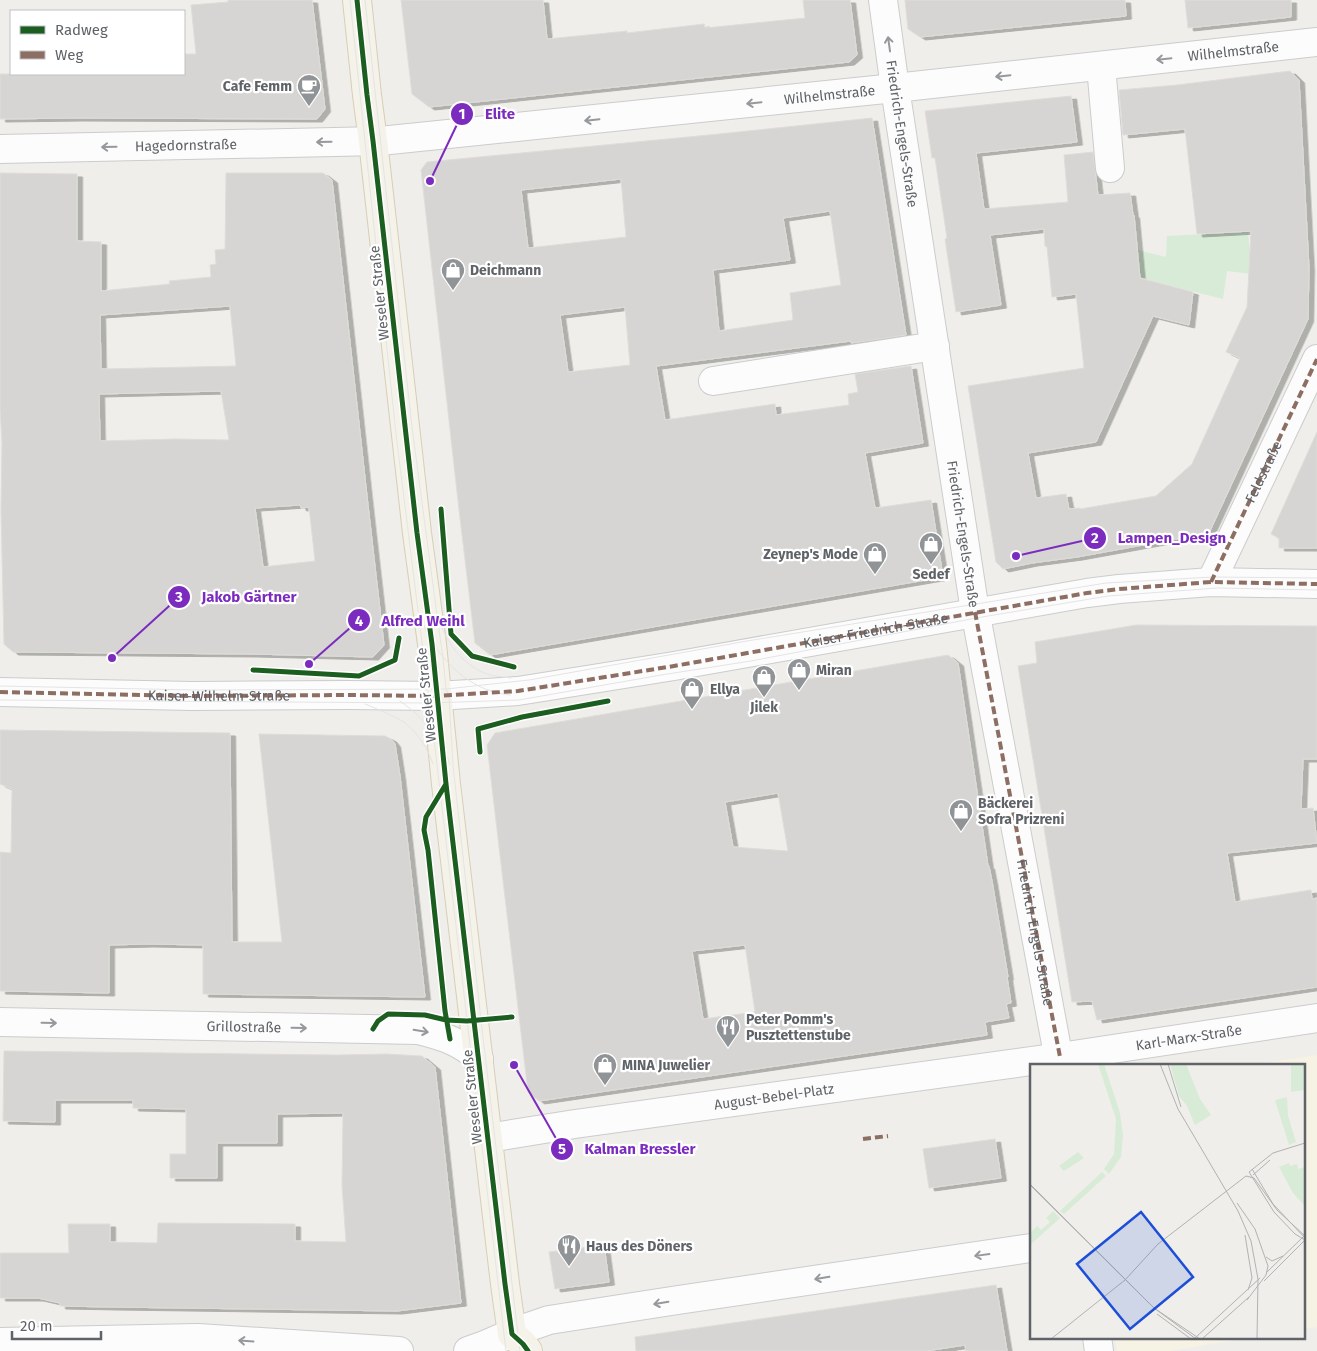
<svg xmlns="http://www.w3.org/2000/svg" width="1317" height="1351" font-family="'Fira Sans',sans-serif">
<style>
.commercial{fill:#f7f3e4}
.green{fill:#d8ebd6}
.building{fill:#d6d5d3;stroke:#deddd9;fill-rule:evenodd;filter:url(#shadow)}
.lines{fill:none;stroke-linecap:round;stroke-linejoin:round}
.minor-casing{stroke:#cbcccc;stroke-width:30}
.major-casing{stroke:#d7ceb8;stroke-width:30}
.minor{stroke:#fdfcfc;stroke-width:28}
.major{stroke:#f4f2e9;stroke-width:28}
.tram{stroke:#e4e4e4;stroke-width:1}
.quiet{stroke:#8d6e63;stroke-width:4;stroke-dasharray:8 4;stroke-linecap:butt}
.cycleway-casing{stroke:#fff;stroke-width:8}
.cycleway{stroke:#1b5e20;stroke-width:5}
.oneway{stroke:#96999c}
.labels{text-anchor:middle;stroke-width:4.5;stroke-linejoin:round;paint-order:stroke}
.street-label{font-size:14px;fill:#5f6368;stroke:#fff}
.poi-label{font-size:14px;font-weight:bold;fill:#5f6368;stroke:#fff;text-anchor:start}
.inset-road{fill:none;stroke:#b1b2b2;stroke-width:1}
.view{fill:#1d4ed8;fill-opacity:0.15;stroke:#1d4ed8;stroke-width:2.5}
.inset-edge{fill:none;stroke:#5f6368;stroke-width:2.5}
.leader{fill:none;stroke:#7b2cbf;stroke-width:2}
.callout-dot{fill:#7b2cbf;stroke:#fff;stroke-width:2}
.mark-label{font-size:15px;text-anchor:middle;font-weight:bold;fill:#fff}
.callout-label{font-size:15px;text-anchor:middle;font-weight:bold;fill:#7b2cbf;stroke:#fff;stroke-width:4.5;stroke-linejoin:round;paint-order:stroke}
</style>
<defs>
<filter id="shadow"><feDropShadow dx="5.5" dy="3" stdDeviation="0" flood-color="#0004"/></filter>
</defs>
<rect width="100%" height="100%" fill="#efeeea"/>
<path class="commercial" d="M1317,1055V1327L1303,1329V1065H1253Z
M1115,1337H1253L1170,1351H1117Z"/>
<path class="green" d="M1248,232L1252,274L1227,271L1223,299L1140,278L1137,250L1166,257L1167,236Z"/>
<path class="building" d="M228,0H312L325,109L317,119L77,118L0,119V74H184V54H196L191,5L228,2Z
M401,0H543L547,39L627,31V33L704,24L705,28L805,18L803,0H850L857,55L849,62L429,107L412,94Z
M905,0H1125L1126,16L920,37L908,29Z
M1185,0H1291V17L1188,28Z
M1290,71L1299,80L1309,268L1308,319L1209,533L1077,557L1032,563L1003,569L996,562L968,386L1084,368L1076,294L1052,297L1047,247L1045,246L1044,229L990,235L1001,305L956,312L945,239L947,238L935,158H932L925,111L1071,96L1077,142L976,153L984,209L1068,202L1064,155L1093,152L1098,195L1130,193L1133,215H1134L1140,278L1193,292L1189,325L1153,316L1096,442L1028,453L1036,498L1066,494L1069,509L1080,508V509L1156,496L1192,464L1240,358L1226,352L1247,307L1251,231L1197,234L1185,129L1123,135L1119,90L1177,85Z
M872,118L906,335L851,343V341L656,366L665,420L775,404L776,415L849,405L848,394L858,392L855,374L911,366L923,443L865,453L875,508L931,500L943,577L490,655L475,643L459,510L421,170L427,162L719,134ZM621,179L626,237L528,248L521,190ZM830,211L841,285L790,293L793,320L719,331L713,270L790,260L783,218ZM625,307L630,365L568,372L560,315Z
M0,173L77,174V241L101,242V291L170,284L169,281L211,277L210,265L216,264L215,250L225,249L226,173H323L332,180L370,523L384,645L373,657L251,654L13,652L4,644L1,510L2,443L0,409ZM230,306L236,366L101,369L100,315ZM221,391L229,440L175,439L100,441L99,394ZM300,505L301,508L309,507L315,561L263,567L255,508Z
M1317,432V548H1279V538L1271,534Z
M1136,625L1317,626V759H1303L1301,809L1313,808L1317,843L1227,853L1235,902L1311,890L1312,899L1317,898V987L1097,1020L1092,1001L1072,1002L1018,666L1037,663L1035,642Z
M948,655L958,663L988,866H989L992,881L1008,977H1007L1011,1003L1006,1004L1009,1018L985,1022L987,1035L539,1101L528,1092L487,745L495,733ZM778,793L788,851L733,847L725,802ZM745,945L755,1012L703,1019L692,951Z
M0,730L230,733L232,942H282L259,734L385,736L391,739L395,744L400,776L425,997L203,994V945L148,944L109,945V993L0,991V852L11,853L12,789L0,784Z
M4,1051L337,1055L387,1054L422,1056L435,1067L461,1303L397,1311L112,1307L60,1306V1303L38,1298H0V1253H69L68,1224H110V1242L157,1243L158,1223L295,1224V1241L346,1242L342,1185L343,1113L277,1114V1143H217V1178H170V1154H186V1109L133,1108V1100H55V1122L3,1121Z
M995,1139L1001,1178L929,1188L923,1149Z
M604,1245L609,1282L555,1289L549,1252Z
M996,1285L1007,1351H966L965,1345L926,1351H636L635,1337Z"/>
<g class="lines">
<g class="minor-casing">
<g id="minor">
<path id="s1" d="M883,0L895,88L974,605L1060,1065"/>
<path d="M1101,66L1110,168"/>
<path id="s2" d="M0,149L380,141L895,88L1317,42"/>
<path d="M713,381L935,346"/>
<path id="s3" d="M1211,582L1317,359"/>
<path id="s4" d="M0,692L192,696L348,695L437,696L518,691L674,666L1087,593L1119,589L1211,582L1317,584"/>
<path id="s5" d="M0,1022L418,1030C442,1036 460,1041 479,1059"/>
<path id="s6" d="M488,1138L575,1124L1060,1057L1317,1018"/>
<path d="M1097,1337L1099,1351"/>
<path d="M0,1342L198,1338L399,1351"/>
<path d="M468,1351L482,1346L517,1331L549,1320L678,1300L1031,1248"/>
</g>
</g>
<g class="major-casing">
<path id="major" d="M357,0L367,95L373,141L417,533L432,644L446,784L505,1284L512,1334L523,1344L528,1351"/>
</g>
<use href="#minor" class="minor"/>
<use href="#major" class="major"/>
<path class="tram" d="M350,0L396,434L433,731L506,1351
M365,0L412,427L437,615L443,658L446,689L449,696L453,765L481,1020L520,1351
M424,625C428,639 435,647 444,658C462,679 483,692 510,695
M442,628C451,650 471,672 495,676C500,677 506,677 511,678
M0,686L195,690L446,689L529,680L747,641L1106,583L1213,577L1317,578
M0,700L429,703L519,700L661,675L751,661L976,618L1108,596L1217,588L1317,590
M400,701C426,720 438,734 450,764
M365,704C375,708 396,717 404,722C418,733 428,749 433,764"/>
<path class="quiet" d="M1211,582L1317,359
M975,612L1060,1057
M0,692L192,696L348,695L437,696L518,691L674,666L1087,593L1119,589L1211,582L1317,584
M863,1139L888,1136"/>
<g class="cycleway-casing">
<path id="cycleway" d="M357,0L367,95L373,141L417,533L432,644L446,784L505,1284L512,1334L523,1344L528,1351
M441,509L451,634L472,656L514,667
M253,670L359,676L395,660L399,638
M480,752L478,729L522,717L608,701
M446,784L426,817L424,830L428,850L445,1011L450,1039
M373,1029L378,1021L388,1014L425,1015L446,1020L467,1021L512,1017"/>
</g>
<use href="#cycleway" class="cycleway"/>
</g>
<defs><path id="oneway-shaft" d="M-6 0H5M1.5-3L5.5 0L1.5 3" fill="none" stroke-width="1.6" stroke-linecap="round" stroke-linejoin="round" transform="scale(1.25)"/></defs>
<g class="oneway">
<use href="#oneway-shaft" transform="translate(889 44) rotate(-98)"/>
<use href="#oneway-shaft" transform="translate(1164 59) rotate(174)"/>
<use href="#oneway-shaft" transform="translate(1003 76) rotate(174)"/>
<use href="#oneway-shaft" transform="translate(754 103) rotate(174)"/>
<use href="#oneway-shaft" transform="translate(592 120) rotate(174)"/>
<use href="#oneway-shaft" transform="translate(324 142) rotate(179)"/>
<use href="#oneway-shaft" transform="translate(109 147) rotate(179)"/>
<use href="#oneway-shaft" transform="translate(49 1023) rotate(1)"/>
<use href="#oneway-shaft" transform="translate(299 1028) rotate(1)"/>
<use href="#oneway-shaft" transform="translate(421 1031) rotate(9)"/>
<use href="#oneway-shaft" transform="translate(982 1255) rotate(172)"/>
<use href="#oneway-shaft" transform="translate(822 1278) rotate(171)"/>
<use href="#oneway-shaft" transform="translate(661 1303) rotate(171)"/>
<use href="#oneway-shaft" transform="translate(246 1341) rotate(-176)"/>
</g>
<defs>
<g id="cafe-pin" transform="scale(1.25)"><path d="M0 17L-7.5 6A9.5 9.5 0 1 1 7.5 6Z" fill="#919496" stroke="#fff"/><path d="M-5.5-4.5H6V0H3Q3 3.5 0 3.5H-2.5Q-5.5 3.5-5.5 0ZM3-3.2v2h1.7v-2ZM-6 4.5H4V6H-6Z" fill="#fff"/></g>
<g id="shop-pin" transform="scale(1.25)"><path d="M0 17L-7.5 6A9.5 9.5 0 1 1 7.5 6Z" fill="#919496" stroke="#fff"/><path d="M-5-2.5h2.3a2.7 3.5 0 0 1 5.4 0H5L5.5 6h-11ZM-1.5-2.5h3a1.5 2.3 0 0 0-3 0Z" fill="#fff"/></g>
<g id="restaurant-pin" transform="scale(1.25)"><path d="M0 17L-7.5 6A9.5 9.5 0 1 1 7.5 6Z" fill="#919496" stroke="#fff"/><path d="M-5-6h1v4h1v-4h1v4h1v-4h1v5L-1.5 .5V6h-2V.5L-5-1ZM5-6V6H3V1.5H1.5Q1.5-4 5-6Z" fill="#fff"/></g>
</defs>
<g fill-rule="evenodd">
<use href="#cafe-pin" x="309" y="86"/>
<use href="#shop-pin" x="453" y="270"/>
<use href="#shop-pin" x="931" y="544"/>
<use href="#shop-pin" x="875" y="554"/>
<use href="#shop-pin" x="799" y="670"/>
<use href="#shop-pin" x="764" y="677"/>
<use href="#shop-pin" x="692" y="689"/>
<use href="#shop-pin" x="961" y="811"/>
<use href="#restaurant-pin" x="728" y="1027"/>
<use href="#shop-pin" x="605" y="1065"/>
<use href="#restaurant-pin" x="569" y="1246"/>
</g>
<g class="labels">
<g class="street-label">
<text dy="5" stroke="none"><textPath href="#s2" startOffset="1238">Wilhelmstraße</textPath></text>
<text dy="5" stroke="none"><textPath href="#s2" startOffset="832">Wilhelmstraße</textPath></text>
<text dy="5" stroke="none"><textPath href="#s1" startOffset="135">Friedrich-Engels-Straße</textPath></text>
<text dy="5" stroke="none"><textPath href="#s2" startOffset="186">Hagedornstraße</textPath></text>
<text transform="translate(379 293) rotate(-96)" y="5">Weseler Straße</text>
<text dy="5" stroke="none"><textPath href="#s3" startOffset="122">Feldstraße</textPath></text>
<text dy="5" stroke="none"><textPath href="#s1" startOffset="540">Friedrich-Engels-Straße</textPath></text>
<text dy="5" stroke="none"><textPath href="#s4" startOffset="881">Kaiser-Friedrich-Straße</textPath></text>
<text dy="5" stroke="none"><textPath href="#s4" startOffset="219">Kaiser-Wilhelm-Straße</textPath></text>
<text transform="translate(426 695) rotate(-96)" y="5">Weseler Straße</text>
<text dy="5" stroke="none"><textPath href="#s1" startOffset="945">Friedrich-Engels-Straße</textPath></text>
<text dy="5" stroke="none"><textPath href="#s5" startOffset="244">Grillostraße</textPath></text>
<text dy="5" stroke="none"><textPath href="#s6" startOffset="708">Karl-Marx-Straße</textPath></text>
<text dy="5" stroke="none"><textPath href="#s6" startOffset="289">August-Bebel-Platz</textPath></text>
<text transform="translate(472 1097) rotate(-96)" y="5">Weseler Straße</text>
</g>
<g class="poi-label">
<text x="292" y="91" text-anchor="end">Cafe Femm</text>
<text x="470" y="275">Deichmann</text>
<text x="858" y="559" text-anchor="end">Zeynep's Mode</text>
<text x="931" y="579" text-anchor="middle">Sedef</text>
<text x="816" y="675">Miran</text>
<text x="710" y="694">Ellya</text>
<text x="764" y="712" text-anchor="middle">Jilek</text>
<text x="978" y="808">Bäckerei<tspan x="978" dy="16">Sofra Prizreni</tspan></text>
<text x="746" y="1024">Peter Pomm's<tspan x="746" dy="16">Pusztettenstube</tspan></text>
<text x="622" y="1070">MINA Juwelier</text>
<text x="586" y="1251">Haus des Döners</text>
</g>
</g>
<g transform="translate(1030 1064)">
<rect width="275" height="275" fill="#efeeea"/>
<path d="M68,0H74L90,49L93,71L91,93L79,110L74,105L84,90L86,55ZM140,0H156L170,35L181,51L165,61L157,42L149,32ZM261,0H275V26L261,28ZM257,33L258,52L266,78L259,81L245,36ZM48,88L54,94L34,107L29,102ZM259,99L260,102L267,100L268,105L275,103V142L263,129L249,103ZM72,108L76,112L34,150L30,147ZM23,147L30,154L0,181V169L7,162L11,166L20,158L16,154Z" fill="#d8ebd6"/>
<path class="inset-road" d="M130,0L148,45L208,147L221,177L228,215L227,275M138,0L151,43M275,79L243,89L219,108L244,148L265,170L275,176M222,105L243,140L275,174M223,111L240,96M0,120L124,244L166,275M0,121L124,244L170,275M207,139L225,165L238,202L236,211L217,236M215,171L222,214L218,226M236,193L242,197L253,192M237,208L273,173M234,217L275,176M127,250L161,275M165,274L230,214M21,275L95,216L128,180L216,112L224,114L247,146L275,172M172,275L219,233"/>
<path class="view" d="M111,148L163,213L100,265L47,200Z"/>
<rect width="275" height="275" class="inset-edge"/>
</g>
<path class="leader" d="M430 181L462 114M1016 556L1095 538M112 658L179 597M309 664L359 620M514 1065L562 1149"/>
<g class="callout-dot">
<circle cx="430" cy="181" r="5"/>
<circle cx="1016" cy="556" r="5"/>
<circle cx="112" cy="658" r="5"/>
<circle cx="309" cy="664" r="5"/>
<circle cx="514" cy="1065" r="5"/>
<circle cx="462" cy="114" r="12"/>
<circle cx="1095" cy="538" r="12"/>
<circle cx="179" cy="597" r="12"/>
<circle cx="359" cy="620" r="12"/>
<circle cx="562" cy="1149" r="12"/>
</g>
<g class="mark-label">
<text x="462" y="119">1</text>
<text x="1095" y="543">2</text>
<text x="179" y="602">3</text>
<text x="359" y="626">4</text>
<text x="562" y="1154">5</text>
</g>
<g class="callout-label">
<text x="500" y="119">Elite</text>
<text x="1172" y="543">Lampen_Design</text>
<text x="249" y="602">Jakob Gärtner</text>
<text x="423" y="626">Alfred Weihl</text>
<text x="640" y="1154">Kalman Bressler</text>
</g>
<rect x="10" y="10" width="175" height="65" fill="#ffffff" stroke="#bfc1c3"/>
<rect x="20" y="26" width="25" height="8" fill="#1b5e20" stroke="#bfc1c3"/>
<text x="55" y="35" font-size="15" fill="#5f6368">Radweg</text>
<rect x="20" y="51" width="25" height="8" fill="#8d6e63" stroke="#bfc1c3"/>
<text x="55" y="60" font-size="15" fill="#5f6368">Weg</text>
<path d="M12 1331v8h89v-8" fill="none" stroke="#5f6368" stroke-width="2.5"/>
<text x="20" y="1331" font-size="15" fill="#5f6368" stroke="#ffffff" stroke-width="4" paint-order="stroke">20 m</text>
</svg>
